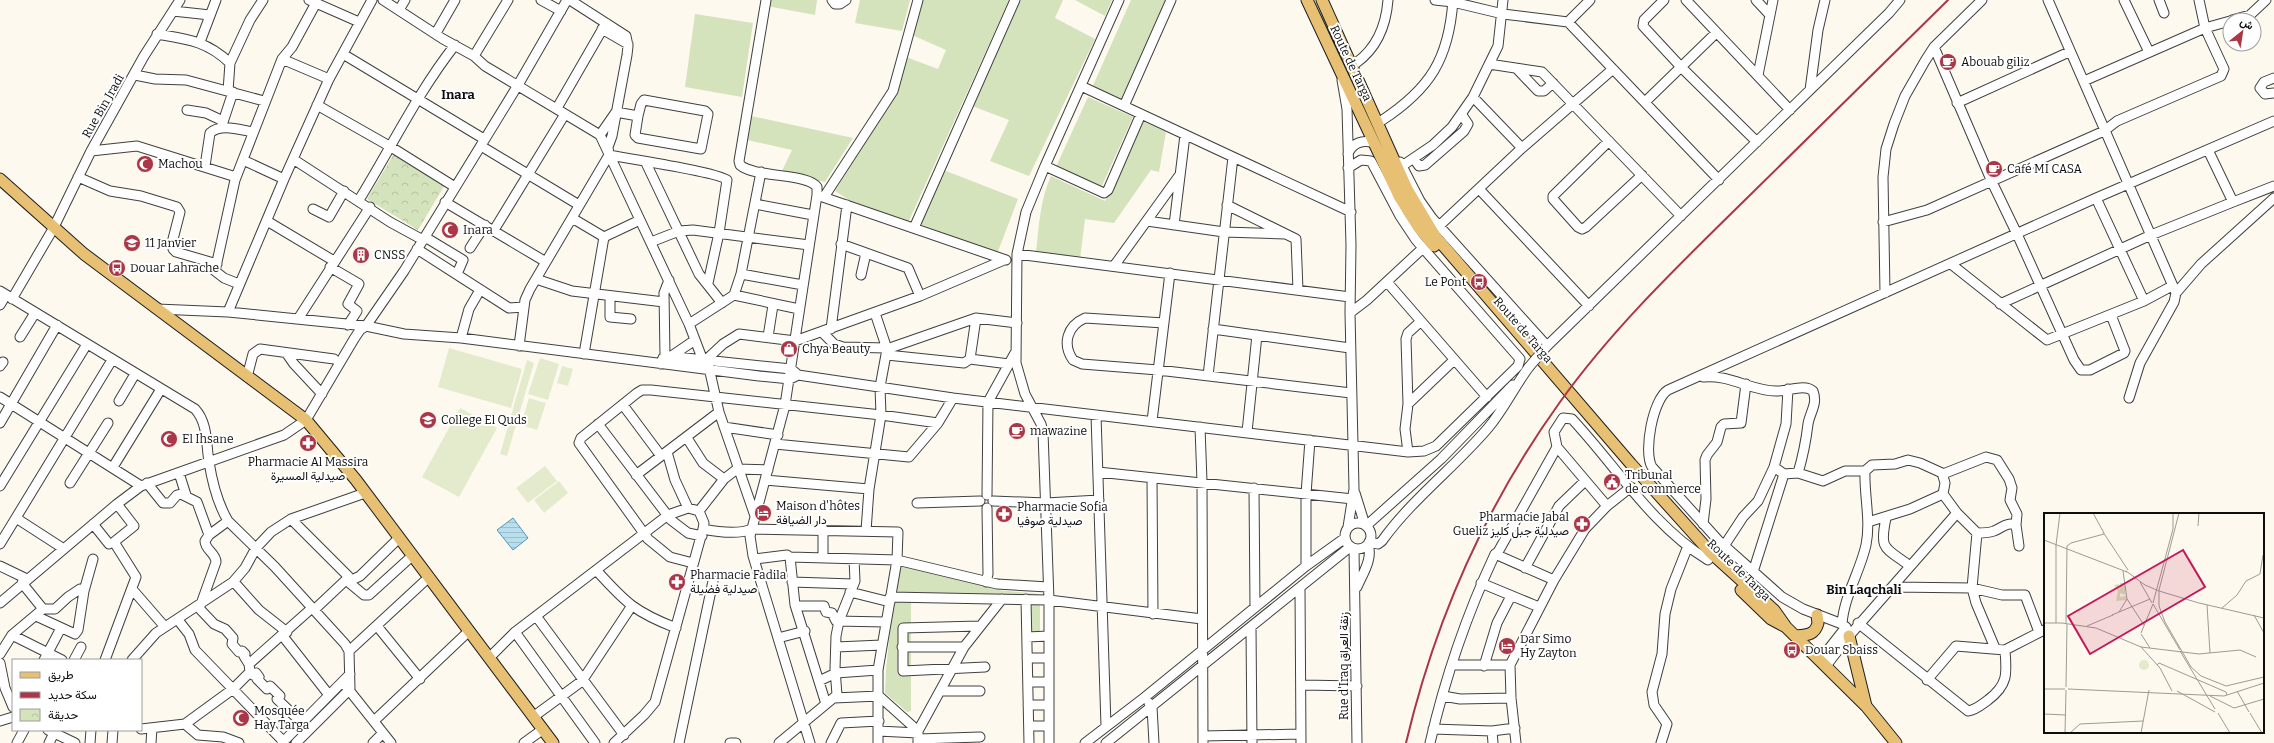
<svg xmlns="http://www.w3.org/2000/svg" width="2274" height="743" font-family="Bitter,Vazirmatn,serif">
<style>
.grass{fill:#d4e3bc}
.park{fill:url(#park-crowns)}
.pitch{fill:#e4ebcd}
.water{fill:url(#water-rules);stroke:#4999bc}
.lines{fill:none;stroke-linecap:round;stroke-linejoin:round}
.minor-casing{stroke:#404040;stroke-width:11}
.major-casing{stroke:#1e1e1e;stroke-width:13}
.minor{stroke:#fff;stroke-width:9}
.major{stroke:#e7c074;stroke-width:11}
.rail{stroke:#ab3647;stroke-width:2}
.minor-bridge-casing{stroke:#404040;stroke-width:11;stroke-linecap:butt}
.minor-bridge{stroke:#fff;stroke-width:9}
.labels{text-anchor:middle;stroke-width:4;stroke-linejoin:round;paint-order:stroke}
.poi-label{font-size:12px;fill:#0d0d0d;stroke:#fff;text-anchor:start}
.street-label{font-size:12px;fill:#0d0d0d;stroke:#fff}
.neighbourhood-label{font-size:13px;font-weight:bold;fill:#0d0d0d;stroke:#fff}
.inset-road{fill:none;stroke:#9d9b94;stroke-width:1}
.view{fill:#c2185b;fill-opacity:0.15;stroke:#c2185b;stroke-width:2}
.inset-edge{fill:none;stroke:#0d0d0d;stroke-width:2}
</style>
<defs>
<pattern id="park-crowns" width="20" height="18" patternUnits="userSpaceOnUse"><rect width="20" height="18" fill="#d4e3bc"/><path d="M2 6a3 3 0 1 1 6 0M12 15a3 3 0 1 1 6 0" fill="none" stroke="#b5c2a0"/></pattern>
<pattern id="water-rules" width="6" height="5" patternUnits="userSpaceOnUse"><rect width="6" height="5" fill="#b9dfee"/><path d="M0 2.5h6" fill="none" stroke="#9ebecb"/></pattern>
</defs>
<rect width="100%" height="100%" fill="#fdf9ee"/>
<path class="grass" d="M768,0H817L815,15L767,6Z
M860,0H910L902,31L855,23Z
M922,0H1009L908,223L860,207L835,191L895,97L906,57L938,69L946,50L912,35Z
M1021,0H1063L1055,18L1095,39L1029,176L990,161L1009,120L972,106Z
M1075,0H1112L1105,16Z
M1131,0H1167L1120,103L1091,90Z
M695,14L753,23L742,97L685,87Z
M1088,97L1133,117L1100,190L1055,169Z
M751,116L853,138L825,182L781,173L792,150L747,140Z
M1142,121L1166,132L1159,172L1151,170L1114,223L1085,219L1080,259L1036,252C1039,226 1040,200 1051,176L1105,201Z
M941,169L1018,199L997,254L920,224Z
M901,562L998,590L1039,594L1038,596L900,593L896,590Z
M911,601V711L907,712L885,693L886,670L893,602Z
M1029,602H1040V635H1029Z"/>
<path class="park" d="M395,152L446,183L418,230L367,199Z"/>
<path class="pitch" d="M449,348L522,369L511,408L438,387Z
M540,358L559,364L548,400L528,394Z
M527,360L534,363L507,456L500,454Z
M562,366L573,369L568,386L557,383Z
M529,398L546,403L537,430L521,425Z
M460,408L497,428L459,497L422,477Z
M545,466L557,481L528,503L516,488Z
M559,481L568,493L544,513L534,500Z"/>
<path class="water" d="M513,518L528,538L513,550L497,530Z"/>
<g class="lines">
<g class="minor-casing">
<path id="minor" d="M309,0L359,22
M383,0L443,39L474,56L485,66L600,135
M541,0L561,11
M766,0L739,161L740,165C755,178 808,173 817,187V195L1006,260
M832,0L835,4H840L846,0
M1435,0L1453,2L1503,14L1568,22L1719,180
M1664,0L1644,20L1643,26L1681,67L1757,142
M1686,0L1790,110
M1756,0L1769,14
M2048,0L2176,293
M2124,0L2149,52
M2159,0L2164,13
M399,10L405,0
M173,11L210,15
M2232,20L2250,15L2266,0
M1568,22L1590,0
M602,29L628,44
M436,33L455,0
M157,34C187,39 207,41 230,63L228,91
M200,42L216,0
M1934,47L1992,182L2017,234L2074,360L2081,370H2090L2124,353L2125,351L2111,315
M343,54L484,139
M474,56L508,0
M282,59L329,79
M230,63L250,20L263,0
M1356,63C1377,48 1386,26 1388,0
M1489,64L1542,72L1681,216
M1516,68L1538,91H1544L1553,83
M135,75L155,79L186,80L264,101
M1758,75L1773,0
M2274,78L2264,82L2260,88L2265,94L2274,93
M1342,80L1347,109L1351,245L1350,313L1354,489L1348,527
M2084,81L2205,28L2230,21
M1081,86L1351,212
M1810,90L1818,30L1825,0
M1473,97L1522,148
M1645,102L1716,33
M1957,103L2069,52
M317,105L391,147L455,187
M1124,106L1171,0
M557,108L606,23
M187,110L206,113L223,121
M638,116L641,104L644,100L705,111L708,114L701,149L638,138L635,135L638,116L616,112L600,135L689,324L702,358
M1381,121C1430,89 1449,59 1453,0
M222,125L233,92
M1609,141L1553,196V199L1578,227L1582,229L1586,227L1642,175
M481,146L579,205
M91,151L137,146L236,177
M1348,154C1352,143 1363,139 1374,143
M609,155C626,158 721,173 727,180L719,233L708,283
M293,159L390,222L423,240
M1414,159L1419,166L1425,165L1464,131L1468,124L1462,115
M243,160L284,179
M1400,162L1420,201L1432,218L1547,346
M646,163L699,274L722,303
M205,166L210,133C221,123 240,130 253,132
M1045,166L1104,193L1108,190L1141,114
M1402,166L1433,145L1452,127L1473,97L1498,46L1503,0
M78,177L110,191L141,196L177,207L180,212L173,239V249L176,252L217,264
M1479,189L1589,306
M824,197L893,91L918,0
M2096,198L2144,301
M359,200C391,148 418,92 455,45
M445,202L546,262
M2233,202L2274,186
M755,204L813,215
M1227,205L1296,239L1298,290
M313,209L329,217L344,191
M572,218L604,237
M267,221L334,261
M1147,221L1224,232L1285,234
M1883,222L1927,210L2104,131L2117,121L2221,76L2224,69L2205,28L2199,0
M1174,225L1185,135
M1439,226L1522,148L1613,69
M914,228L1015,0
M494,230L565,114
M425,237L463,260L457,274
M604,237L640,220
M651,242L679,231L693,230L809,245
M841,244L908,268L920,296
M470,248L485,225
M417,249L509,308L524,307
M1017,254L1350,297
M1951,264L2047,340L2144,301L2172,286
M1114,266L1179,176
M330,267L359,284L348,304L357,311L348,325
M741,274L803,285
M861,275L866,253
M536,279L572,291L664,302
M1387,282L1487,397
M239,284L224,278L215,271L235,180L282,59L292,47L316,3
M0,291L195,409C208,423 206,444 209,462C212,481 218,504 228,521L275,567L345,644L349,651L350,689L296,743
M1885,293L1883,177L1886,149L1894,124L1905,96L1925,61L1934,47L1982,0
M734,295L799,309
M610,297V317L631,319
M12,299L53,229L91,151L144,56L180,0
M2000,304L2151,235L2233,202L2208,150
M0,305L6,295
M157,309L228,312L366,326L404,334L461,338L759,376L790,379L798,375
M228,312L284,179L329,79L372,0
M1350,313L1367,300L1423,248
M298,319L370,207
M1164,323L1085,318C1067,326 1062,344 1073,360L1082,364L1158,370L1351,393
M689,324L734,295L741,274L761,172
M831,329L847,205
M1213,329L1350,348
M822,332L834,344L843,347L886,348
M20,337L35,313
M768,337L773,305
M461,338L469,309L480,290
M519,346L525,300L530,289L609,155L608,147L612,136L627,55L628,46L626,36L570,0
M1546,347L1889,13L1900,0
M887,349L976,318L1017,323
M287,354L294,364L322,394
M584,354L604,237
M673,355L695,340
M887,355L964,363L970,359L1009,364
M665,356L664,293L669,280
M970,359L976,318
M661,364L663,358L667,356L791,369L798,375L953,398L1408,452L1424,451L1436,446L1518,366L1520,359L1416,240L1400,216L1371,161L1361,160L1348,168
M0,366L3,362
M1208,376L1233,157
M247,377L253,354L260,349L334,359
M1703,377C1729,374 1751,391 1776,391C1787,392 1804,383 1813,391C1818,404 1810,412 1808,424C1806,441 1803,456 1798,473
M0,397L141,486
M2129,398L2140,363L2174,302L2176,293L2201,264L2274,198
M119,401L135,374
M1408,404L1453,361
M623,405L661,456
M1096,415L1106,726
M1152,421L1170,273
M0,423L57,325
M598,424L671,520L688,533L702,536
M724,427L778,435
M1200,427L1202,482L1203,743
M1247,432L1257,335
M687,438L703,463L724,479
M775,444L909,457L938,423
M667,452L675,480L688,508
M1408,452L1405,429L1408,404L1406,339L1408,333L1420,322
M113,467L161,389
M1774,467L1786,424L1788,389
M1865,471L1872,465L1895,464L1908,460L1920,463L1942,473L1945,483L1943,494L1910,509L1868,522
M1098,472L1353,499
M179,473L186,495
M1784,474L1798,473L1823,481L1845,471H1865C1864,496 1871,520 1866,545C1860,572 1844,596 1842,624
M1943,474L1986,457L1997,460L2009,479L2012,488L2010,500L2017,514L2016,525
M636,475L719,412
M1152,478L1153,614
M765,480L869,489
M70,483L108,423
M147,483L163,503H170L177,495L181,494L197,502L209,535
M0,486L87,344
M1254,488L1255,607
M1355,493L1365,525
M1943,494L1957,513L1977,533L1972,588L1976,603L1995,648
M987,495L988,402L1015,353
M993,501L1046,503L1099,500
M917,503L980,501
M1607,506L1557,447L1554,432L1563,418L1572,419C1616,466 1652,526 1708,560
M699,511L724,479L737,469L768,470
M1957,513L1849,636L1846,627L1842,624L1803,609L1782,597L1718,540L1652,467C1643,452 1653,399 1668,390L2096,198L2274,121
M755,516L719,412L707,359L723,344L739,334L795,341L920,296L1004,260
M16,518L64,549
M1886,518C1879,551 1885,547 1910,566
M291,519L349,577L314,610
M1345 536a13 13 0 1 1 26 0a13 13 0 1 1-26 0Z
M93,524L109,544
M1703,524L1706,499L1705,460L1707,455L1717,442L1721,427L1724,424L1741,423L1746,384
M1366,526L1441,459L1513,385
M703,529C718,532 738,535 752,529L898,532L897,560L878,670V743
M823,529V557
M866,531L869,489L881,415L880,387L887,349L875,313
M1977,533C1983,533 1989,533 1994,531C2003,527 2007,522 2016,525L2019,546
M1369,542L1378,544L1382,541C1412,499 1455,467 1488,428C1504,409 1514,387 1529,367
M0,544L112,360
M1724,546L1743,517L1758,501L1774,467L1784,474L1753,572
M1354,549L1357,743
M1495,554L1554,580
M755,559L787,555L790,557
M693,563L670,557L648,539L579,443L581,438L637,393L642,390H651L881,415L938,423L953,398
M0,566L27,579
M1306,566V494L1310,440
M1525,568L1559,506L1585,481
M597,571C626,603 635,612 676,628
M346,580L364,595H369L412,556
M234,582L259,610L287,632
M348,582L360,576L399,538
M792,582L853,584
M986,582L988,574L987,508
M1481,583L1539,607
M1357,587C1363,573 1373,559 1368,544
M1893,587L1972,588L2002,595H2025L2039,632
M132,589L165,627
M1300,589L1301,743
M84,591L93,559
M850,592L890,602
M890,597L1049,600L1202,619
M1026,599L1029,743
M0,603L117,504L141,486L284,435L306,420L354,339L360,330L366,326L404,271L518,85L567,0
M201,604L216,562C216,553 205,550 205,541L209,535L228,521
M197,606L214,624L225,629L233,638L232,644L239,652L242,651L245,654L244,656L249,664
M796,606H824L826,612L832,613L836,621L886,622
M36,616L75,634L78,630L84,591L80,589L68,597L55,609H43
M536,616L624,735
M178,620L189,634L195,650L283,741
M1858,623L1968,711C1976,710 1981,705 1988,700C2008,685 2007,674 2005,650
M377,626L420,679
M979,626L903,628V671L985,667
M1251,627L1252,743
M515,632L595,743
M12,635L62,660
M282,635L329,695
M1027,637L1049,636
M778,638L805,631
M836,647L882,645
M902,647H964
M349,651L428,578
M0,654L12,635L43,609L22,583
M489,658L515,632L668,515L688,508L699,511L704,523L703,529L655,702L644,715L614,743
M1027,658H1049
M44,660L61,628
M74,660L81,647
M105,660L136,577L114,542L134,526L117,504
M132,660L156,633L233,582L245,568L256,548L271,532L291,519L365,493
M1820,660L1846,627
M0,663L5,688L13,707
M1452,665H1510
M1484,666L1497,623L1511,596
M1826,666L1849,636
M250,672L253,675L256,673L259,677L257,679L267,689L270,686L280,696L277,699L302,723
M1927,680L1956,646L2005,650L2044,630
M819,681L836,673L878,670
M1028,682H1049
M345,685L391,743
M1302,685L1357,686
M940,691H980
M1443,696L1460,699L1511,698
M834,698L879,696L918,731
M1149,703L1152,707L1154,743
M826,704L795,605L790,557L897,560L997,584L1048,587
M1028,705H1049
M533,717L582,681L631,607
M0,721L13,717
M374,721L469,631
M185,724L233,689L250,672L249,664L312,608
M1029,726H1049
M141,729L185,724L198,735L223,737L239,743
M1433,729L1492,731L1515,728
M48,730L75,743
M878,731L918,733
M1492,731L1493,743
M1203,736L1301,734
M918,739L980,737
M17,743L24,730
M49,743L54,733
M90,743L91,730
M112,743L113,730
M151,743L152,728
M282,743L350,674
M373,743L383,733
M524,743L542,730
M679,743L713,581
M730,743H736
M779,743L837,695L835,669L836,636L839,621L855,581L854,559
M810,743L753,556L750,536L785,405L817,195
M831,743L841,723L879,721
M918,743V731L964,647L1002,599
M1049,743V600L1043,432L1041,424L1025,394L1016,363L1017,254L1026,212L1045,166L1119,0
M1085,743L1145,697L1306,566L1345,538
M1106,743L1350,547
M1430,743C1445,678 1467,614 1495,554L1498,552L1557,447
M1516,743L1511,698L1510,665L1554,580L1585,529L1607,506L1631,487
M1661,743L1667,724L1654,705L1652,692L1662,654L1665,614L1671,589L1688,546"/>
</g>
<g class="major-casing">
<path id="major" d="M1307,0L1399,196L1419,228L1434,246
M1322,0L1407,189L1435,236L1631,464L1711,553L1774,610L1786,627L1866,706L1896,743
M0,179L84,254L306,420L356,480L553,743
M1741,590L1771,619L1786,627
M1796,636C1807,635 1815,635 1818,623L1817,615
M1849,636L1866,706"/>
</g>
<use href="#minor" class="minor"/>
<use href="#major" class="major"/>
<path class="rail" d="M1406,743C1435,620 1486,505 1560,402C1613,328 1679,265 1744,201C1812,134 1880,67 1948,0"/>
<g class="minor-bridge-casing">
<path id="minor-bridge" d="M1529,367L1546,347"/>
</g>
<use href="#minor-bridge" class="minor-bridge"/>
</g>
<defs>
<g id="cafe-disc" transform="scale(0.9)"><circle r="9.5" fill="#ab3647" stroke="#fff"/><path d="M-5.5-4.5H6V0H3Q3 3.5 0 3.5H-2.5Q-5.5 3.5-5.5 0ZM3-3.2v2h1.7v-2ZM-6 4.5H4V6H-6Z" fill="#fff"/></g>
<g id="mosque-disc" transform="scale(0.9)"><circle r="9.5" fill="#ab3647" stroke="#fff"/><path d="M3.5-4.9A6 6 0 1 0 3.5 4.9A5 5 0 1 1 3.5-4.9Z" fill="#fff"/></g>
<g id="school-disc" transform="scale(0.9)"><circle r="9.5" fill="#ab3647" stroke="#fff"/><path d="M0-5L7-2L0 1L-7-2ZM-4 1L0 2.5L4 1V4Q0 6-4 4Z" fill="#fff"/></g>
<g id="building-disc" transform="scale(0.9)"><circle r="9.5" fill="#ab3647" stroke="#fff"/><path d="M-4-6H4V6H1V3H-1V6H-4ZM-2.5-4.3h1.7v1.8h-1.7ZM.8-4.3h1.7v1.8H.8ZM-2.5-1h1.7V.8h-1.7ZM.8-1h1.7V.8H.8Z" fill="#fff"/></g>
<g id="bus-disc" transform="scale(0.9)"><circle r="9.5" fill="#ab3647" stroke="#fff"/><path d="M-5-6H5V4H4V6H2V4H-2V6H-4V4H-5ZM-3.5-4V0h7V-4ZM-3.5 1.2v1.5H-2V1.2ZM2 1.2v1.5H3.5V1.2Z" fill="#fff"/></g>
<g id="shop-disc" transform="scale(0.9)"><circle r="9.5" fill="#ab3647" stroke="#fff"/><path d="M-5-2.5h2.3a2.7 3.5 0 0 1 5.4 0H5L5.5 6h-11ZM-1.5-2.5h3a1.5 2.3 0 0 0-3 0Z" fill="#fff"/></g>
<g id="pharmacy-disc" transform="scale(0.9)"><circle r="9.5" fill="#ab3647" stroke="#fff"/><path d="M-2-6h4v4h4v4h-4v4h-4v-4h-4v-4h4Z" fill="#fff"/></g>
<g id="civic-disc" transform="scale(0.9)"><circle r="9.5" fill="#ab3647" stroke="#fff"/><path d="M-.6-6.5H3V-4.5H.6V-3L4-1V1h2V6H-6V1h2V-1L-.6-3ZM-1.2 2.5V6h2.4V2.5Z" fill="#fff"/></g>
<g id="hotel-disc" transform="scale(0.9)"><circle r="9.5" fill="#ab3647" stroke="#fff"/><path d="M-6-4.5h1.5V1H6V5H4.5V3h-9V5H-6ZM-4 0a1.8 1.8 0 1 1 3.6 0ZM.5 0V-2.5h3Q6-2.5 6 0Z" fill="#fff"/></g>
</defs>
<g fill-rule="evenodd">
<use href="#cafe-disc" x="1948" y="62"/>
<use href="#mosque-disc" x="145" y="164"/>
<use href="#cafe-disc" x="1994" y="169"/>
<use href="#mosque-disc" x="450" y="230"/>
<use href="#school-disc" x="132" y="243"/>
<use href="#building-disc" x="361" y="255"/>
<use href="#bus-disc" x="117" y="268"/>
<use href="#bus-disc" x="1479" y="282"/>
<use href="#shop-disc" x="789" y="349"/>
<use href="#school-disc" x="428" y="420"/>
<use href="#cafe-disc" x="1017" y="431"/>
<use href="#mosque-disc" x="169" y="439"/>
<use href="#pharmacy-disc" x="308" y="443"/>
<use href="#civic-disc" x="1612" y="482"/>
<use href="#hotel-disc" x="763" y="513"/>
<use href="#pharmacy-disc" x="1004" y="514"/>
<use href="#pharmacy-disc" x="1582" y="524"/>
<use href="#pharmacy-disc" x="677" y="582"/>
<use href="#hotel-disc" x="1507" y="646"/>
<use href="#bus-disc" x="1792" y="650"/>
<use href="#mosque-disc" x="241" y="718"/>
</g>
<g class="labels">
<g class="poi-label">
<text x="1961" y="66">Abouab giliz</text>
<text x="158" y="168">Machou</text>
<text x="2007" y="173">Café MI CASA</text>
<text x="463" y="234">Inara</text>
<text x="145" y="247">11 Janvier</text>
<text x="374" y="259">CNSS</text>
<text x="130" y="272">Douar Lahrache</text>
<text x="1466" y="286" text-anchor="end">Le Pont</text>
<text x="802" y="353">Chya Beauty</text>
<text x="441" y="424">College El Quds</text>
<text x="1030" y="435">mawazine</text>
<text x="182" y="443">El Ihsane</text>
<text x="308" y="466" text-anchor="middle">Pharmacie Al Massira<tspan x="308" dy="14">صيدلية المسيرة</tspan></text>
<text x="1625" y="479">Tribunal<tspan x="1625" dy="14">de commerce</tspan></text>
<text x="776" y="510">Maison d'hôtes<tspan x="776" dy="14">دار الضيافة</tspan></text>
<text x="1017" y="511">Pharmacie Sofia<tspan x="1017" dy="14">صيدلية صوفيا</tspan></text>
<text x="1569" y="521" text-anchor="end">Pharmacie Jabal<tspan x="1569" dy="14">Gueliz صيدلية جبل كليز</tspan></text>
<text x="690" y="579">Pharmacie Fadila<tspan x="690" dy="14">صيدلية فضيلة</tspan></text>
<text x="1520" y="643">Dar Simo<tspan x="1520" dy="14">Hy Zayton</tspan></text>
<text x="1805" y="654">Douar Sbaiss</text>
<text x="254" y="715">Mosquée<tspan x="254" dy="14">Hay Targa</tspan></text>
</g>
<g class="street-label">
<text transform="translate(1351 63) rotate(65)" y="4">Route de Targa</text>
<text transform="translate(103 106) rotate(-60)" y="4">Rue Bin Jradi</text>
<text transform="translate(1523 330) rotate(49)" y="4">Route de Targa</text>
<text transform="translate(1739 570) rotate(44)" y="4">Route de Targa</text>
<text transform="translate(1344 666) rotate(-90)" y="4">Rue d'Iraq زنقة العراق</text>
</g>
<g class="neighbourhood-label">
<text x="458" y="99">Inara</text>
<text x="1864" y="594">Bin Laqchali</text>
</g>
</g>
<g transform="translate(2044 513)">
<rect width="220" height="220" fill="#fdf9ee"/>
<path d="M76,70H80L78,72L81,73V82L76,80V84L82,83V87L72,88L74,78L70,72L75,71L76,78Z" fill="#d4e3bc"/>
<path d="M95 152a5 5 0 1 1 10 0a5 5 0 1 1-10 0Z" fill="#e4ebcd"/>
<path class="inset-road" d="M49,0L60,20M135,0L115,77V93L121,109L147,154L157,163L182,173L220,164M154,13L155,0M59,19L84,57M0,27L83,59M79,58L83,86L100,112M82,58L101,72L115,78L155,90L220,105M96,69L108,90M109,90L129,16V0M109,91L136,137M163,92L166,140M178,95L193,82L202,68L216,61L219,42M75,99L83,86M68,102L106,86M210,102L220,120M0,110H18L52,115L97,134L155,141L196,137L212,144M12,110V32L16,0M22,110L23,33L27,30L60,21M43,113L69,102M97,120L109,91M97,121L106,135M97,134L116,155L128,178M136,138L171,196M113,152L115,150L182,179L183,182M22,174L23,111M0,176H21M24,176L180,183L220,170M133,178L171,199M193,178L205,199M166,183L190,195L220,186M174,200L186,220M206,200L218,220M0,201L22,202M21,220L22,177M26,220L36,211L99,208M97,220L105,177"/>
<path class="view" d="M139,37L161,74L46,141L24,103Z"/>
<rect width="220" height="220" class="inset-edge"/>
</g>
<rect x="12" y="659" width="130" height="72" fill="#ffffff" stroke="#9e9e9e"/>
<rect x="20" y="672" width="20" height="6" fill="#e7c074" stroke="#9e9e9e"/>
<text x="48" y="679" font-size="12" fill="#0d0d0d">طريق</text>
<rect x="20" y="692" width="20" height="6" fill="#ab3647" stroke="#9e9e9e"/>
<text x="48" y="699" font-size="12" fill="#0d0d0d">سكة حديد</text>
<rect x="20" y="709" width="20" height="12" fill="url(#park-crowns)" stroke="#9e9e9e"/>
<text x="48" y="719" font-size="12" fill="#0d0d0d">حديقة</text>
<g transform="translate(2242 32) rotate(30)"><circle r="19" fill="#ffffff" stroke="#9e9e9e"/>
<path d="M0-3L7 15L0 10L-7 15Z" fill="#ab3647"/>
<text y="-6" font-size="11" font-weight="bold" text-anchor="middle" fill="#0d0d0d">ش</text>
</g>
</svg>
